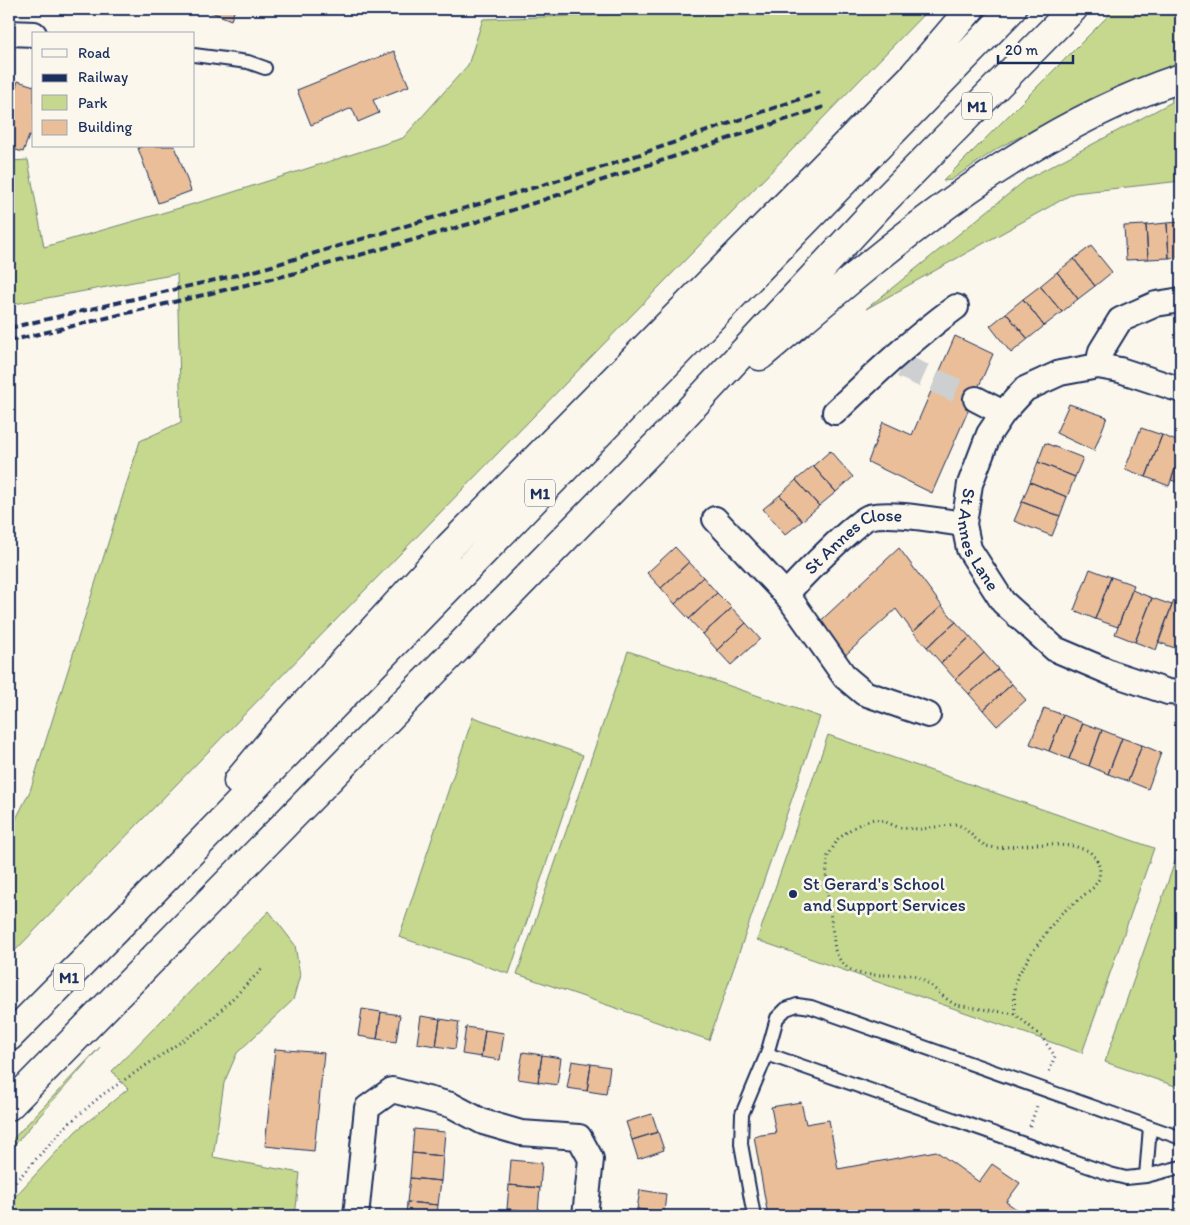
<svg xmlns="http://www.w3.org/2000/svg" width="1190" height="1225" font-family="Itim,sans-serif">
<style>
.green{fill:#c5d88d;stroke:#708476}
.building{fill:#e9be99;stroke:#1b2f5e}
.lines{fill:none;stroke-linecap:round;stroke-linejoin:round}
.street-tunnel{stroke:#cecfd0;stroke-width:24;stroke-dasharray:24 12;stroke-linecap:butt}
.lane-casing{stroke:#1b2f5e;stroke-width:16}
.street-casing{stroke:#1b2f5e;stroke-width:28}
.highway-casing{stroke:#1b2f5e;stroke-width:31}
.path{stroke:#1b2f5e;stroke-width:3;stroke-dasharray:1 4;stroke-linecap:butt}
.lane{stroke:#fbf7ec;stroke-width:12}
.street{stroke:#fbf7ec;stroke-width:24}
.highway{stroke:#fbf7ec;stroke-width:28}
.rail{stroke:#1b2f5e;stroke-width:4;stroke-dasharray:8 4;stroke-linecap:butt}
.poi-dot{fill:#1b2f5e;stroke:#fbf7ec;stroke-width:2}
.labels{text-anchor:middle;stroke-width:5;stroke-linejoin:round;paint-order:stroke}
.shield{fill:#fbf7ec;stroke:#5e6b89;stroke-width:1}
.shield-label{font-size:16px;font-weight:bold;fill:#1b2f5e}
.street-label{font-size:18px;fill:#1b2f5e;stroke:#fbf7ec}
.poi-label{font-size:18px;fill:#1b2f5e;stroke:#fbf7ec;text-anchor:start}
</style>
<rect width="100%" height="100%" fill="#fbf7ec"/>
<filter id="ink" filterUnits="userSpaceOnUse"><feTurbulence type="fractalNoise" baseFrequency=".02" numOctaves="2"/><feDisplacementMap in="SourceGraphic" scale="10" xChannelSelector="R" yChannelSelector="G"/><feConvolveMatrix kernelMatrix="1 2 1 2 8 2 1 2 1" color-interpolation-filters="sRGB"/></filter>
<g filter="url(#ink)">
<path class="green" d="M657,9H927L922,16L9,957V833L30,791L140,441L181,422L177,274L9,305V161L28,160L44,247L221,196L403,138L468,65L483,19L656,13Z
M1115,9H1181V181L1074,193L866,309L1027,179L1172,102L1167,68L1068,112L1000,147L951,180L943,181Z
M628,651L820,717L709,1040L517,974Z
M473,717L583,755L509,974L399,937Z
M828,735L1154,848L1082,1053L757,940Z
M1179,850L1181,851V1088L1105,1062Z
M269,911L295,945L300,975L293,1000L237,1053L224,1083L213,1157L300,1173L295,1216H9V1203L76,1131L128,1089L112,1071Z
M100,1047L9,1151V1143Z"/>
<path class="building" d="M85,9H101L99,14Z
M204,9H235L231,20Z
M394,51L409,86L373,100L379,113L358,122L352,108L311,125L297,90Z
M18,81L34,86V137L29,136L23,152L9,148V140L12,130L9,129V109Z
M143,146H175L191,191L158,203L138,148Z
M1181,222V257L1169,258L1167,223Z
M1167,223L1169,258L1148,259L1146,225Z
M1146,225L1148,259L1126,260L1124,226Z
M1091,246L1112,272L1095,286L1074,259Z
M1074,259L1095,286L1078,299L1057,272Z
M1057,272L1078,299L1062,312L1040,286Z
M1040,286L1062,312L1044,326L1023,299Z
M1023,299L1044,326L1028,339L1006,313Z
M1006,313L1028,339L1011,353L990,326Z
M955,336L993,354L932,493L868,462L883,422L912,435Z
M1069,404L1107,417L1094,451L1056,433Z
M1141,428L1162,435L1146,477L1125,469Z
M1162,435L1181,443V453L1169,486L1146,477Z
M1045,443L1083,458L1075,477L1038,462Z
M830,451L853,477L836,492L813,466Z
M1181,453V483L1171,480Z
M1038,462L1075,477L1067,497L1030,482Z
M813,466L836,492L819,506L796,480Z
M796,480L819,506L802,521L780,495Z
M1030,482L1067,497L1060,516L1022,502Z
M780,495L802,521L785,535L763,509Z
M1022,502L1060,516L1052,536L1014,521Z
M675,547L689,562L661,588L647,573Z
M899,548L942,606L913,632L896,609L841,659L814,627Z
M689,562L703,577L675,604L661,588Z
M1090,569L1111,577L1095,619L1074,610Z
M703,577L717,593L689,619L675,604Z
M1111,577L1134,585L1118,627L1095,619Z
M1132,590L1152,598L1135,642L1115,634Z
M717,593L732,608L703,634L689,619Z
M1152,598L1172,605L1156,650L1135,642Z
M1174,600L1181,603V646L1180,650L1158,642Z
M942,606L956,622L927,647L913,632Z
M732,608L746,623L717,650L703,634Z
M956,622L970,637L941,663L927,647Z
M746,623L760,639L731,665L717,650Z
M970,637L984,653L955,679L941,663Z
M984,653L998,669L969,694L955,679Z
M998,669L1012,684L983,710L969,694Z
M1012,684L1026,700L997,726L983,710Z
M1044,708L1063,715L1049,751L1030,744Z
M1063,715L1083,723L1069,759L1049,751Z
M1083,723L1102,730L1089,766L1069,759Z
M1102,730L1122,738L1108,774L1089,766Z
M1122,738L1142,745L1128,781L1108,774Z
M1142,745L1161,753L1148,789L1128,781Z
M1181,757V786L1179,758Z
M362,1009L381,1012L377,1039L358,1036Z
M381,1012L400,1015L396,1042L377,1039Z
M421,1016L440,1019L436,1046L417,1043Z
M440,1019L459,1022L455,1049L436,1046Z
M466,1027L485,1030L481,1057L462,1054Z
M485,1030L504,1033L500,1060L481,1057Z
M275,1049L324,1053L314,1151L265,1146Z
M523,1052L542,1055L538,1082L518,1079Z
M542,1055L561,1058L557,1085L538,1082Z
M572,1061L591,1064L587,1091L567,1088Z
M591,1064L610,1067L606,1094L587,1091Z
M801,1102L806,1124L829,1120L838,1169L936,1151L979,1182L992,1164L1020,1183L1006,1202L1027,1216H768L754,1136L776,1133L771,1107Z
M652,1114L658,1132L632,1140L626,1122Z
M414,1129L445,1132L443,1156L412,1153Z
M658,1132L664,1150L638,1159L632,1140Z
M412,1153L443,1156L441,1181L410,1178Z
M511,1160L542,1163L540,1188L509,1185Z
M410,1178L441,1181L438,1205L407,1202Z
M509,1185L540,1188L538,1212L507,1209Z
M640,1190L666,1194L664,1213L637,1209Z
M407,1202L438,1205L437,1216H406Z
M507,1209L538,1212L537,1216H506Z
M637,1209L664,1213L663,1216H635Z"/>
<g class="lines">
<path class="street-tunnel" d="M902,366L976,399"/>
<g class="lane-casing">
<path id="lane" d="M194,55L248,62L265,68
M767,1054L1110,1174L1126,1178L1146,1176L1181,1167
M1146,1176L1150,1127
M754,1216L741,1144L742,1114L767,1054L777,1018L786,1009L797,1005L811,1007L1181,1138"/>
</g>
<g class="street-casing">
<g id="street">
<path d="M9,33L34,34"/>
<path d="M1098,366L1101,351L1120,320L1156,304L1181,300"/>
<path id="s1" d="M1181,390L1120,370L1098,366L1060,373L1025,389L1003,413L989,434L970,484L964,524L969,549L1003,602L1055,649L1114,674L1168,692L1181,693"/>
<path d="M976,399L1003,413"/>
<path d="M835,412C874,375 912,339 956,307"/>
<path d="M715,519L790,599L845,677L864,693L928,715"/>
<path id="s2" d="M786,595C795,583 858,519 869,517C892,511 939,521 964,524"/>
<path d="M356,1216L367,1108L392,1090L451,1105L483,1122L521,1133L579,1137L591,1159L585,1216"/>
</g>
</g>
<g class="highway-casing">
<path id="highway" d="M760,356C888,248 1019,132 1181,78
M238,781L272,740L449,547L912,77L970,9
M9,1037L129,916L1012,9
M9,1106L667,434L881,204L1073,9"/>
</g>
<path class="path" d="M1015,1014L1014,990L1017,977L1031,954L1051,926L1062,913L1094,887L1099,879L1100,868L1096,858L1089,851L1074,846L1038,844L996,848L986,846L977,840L963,827L956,824L922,829L900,828L881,820L874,819L864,822L851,829L838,839L828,856L826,880L835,950C847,981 873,974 901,975C906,975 911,974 916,976C932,984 941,997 956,1005L1015,1014L1041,1036L1055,1056L1049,1072
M1030,1126L1037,1106
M9,1189L65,1127L102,1095L206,1025L264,967"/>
<use href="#lane" class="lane"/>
<use href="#street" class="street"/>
<use href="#highway" class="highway"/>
<path class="rail" d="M9,328L258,270L606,166L820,92
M9,341L292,274L473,223L827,106"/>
</g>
</g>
<circle class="poi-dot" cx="793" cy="894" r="5"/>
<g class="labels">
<g class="shield">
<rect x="962" y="92.5" width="30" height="27" rx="4"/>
<rect x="525" y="479.5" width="30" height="27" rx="4"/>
<rect x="54" y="963.5" width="30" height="27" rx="4"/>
</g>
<g class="shield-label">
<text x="977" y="112">M1</text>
<text x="540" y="499">M1</text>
<text x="69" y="983">M1</text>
</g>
<g class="street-label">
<text dy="6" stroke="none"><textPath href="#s1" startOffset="334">St Annes Lane</textPath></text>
<text dy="6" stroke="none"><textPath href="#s2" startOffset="90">St Annes Close</textPath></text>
</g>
<g class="poi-label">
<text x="803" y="890">St Gerard's School<tspan x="803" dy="21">and Support Services</tspan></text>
</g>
</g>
<rect width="1190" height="1225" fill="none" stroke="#fbf7ec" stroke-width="30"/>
<rect x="15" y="15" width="1160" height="1195" fill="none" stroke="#1b2f5e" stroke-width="2" filter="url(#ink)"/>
<rect x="32" y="32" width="162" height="115" fill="#fbf7ec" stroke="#a1a7b3"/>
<rect x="42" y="49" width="25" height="8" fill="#fbf7ec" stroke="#a1a7b3"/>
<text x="78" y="58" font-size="15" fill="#1b2f5e">Road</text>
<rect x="42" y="74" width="25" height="8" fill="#1b2f5e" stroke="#a1a7b3"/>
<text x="78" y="82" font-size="15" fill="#1b2f5e">Railway</text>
<rect x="42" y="95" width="25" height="15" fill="#c5d88d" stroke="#a1a7b3"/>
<text x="78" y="108" font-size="15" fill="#1b2f5e">Park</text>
<rect x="42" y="120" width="25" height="15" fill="#e9be99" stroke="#a1a7b3"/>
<text x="78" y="132" font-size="15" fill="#1b2f5e">Building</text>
<path d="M998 55v8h75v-8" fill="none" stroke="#1b2f5e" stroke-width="2.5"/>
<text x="1005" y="55" font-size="15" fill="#1b2f5e" stroke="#fbf7ec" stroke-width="4" paint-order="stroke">20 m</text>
</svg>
